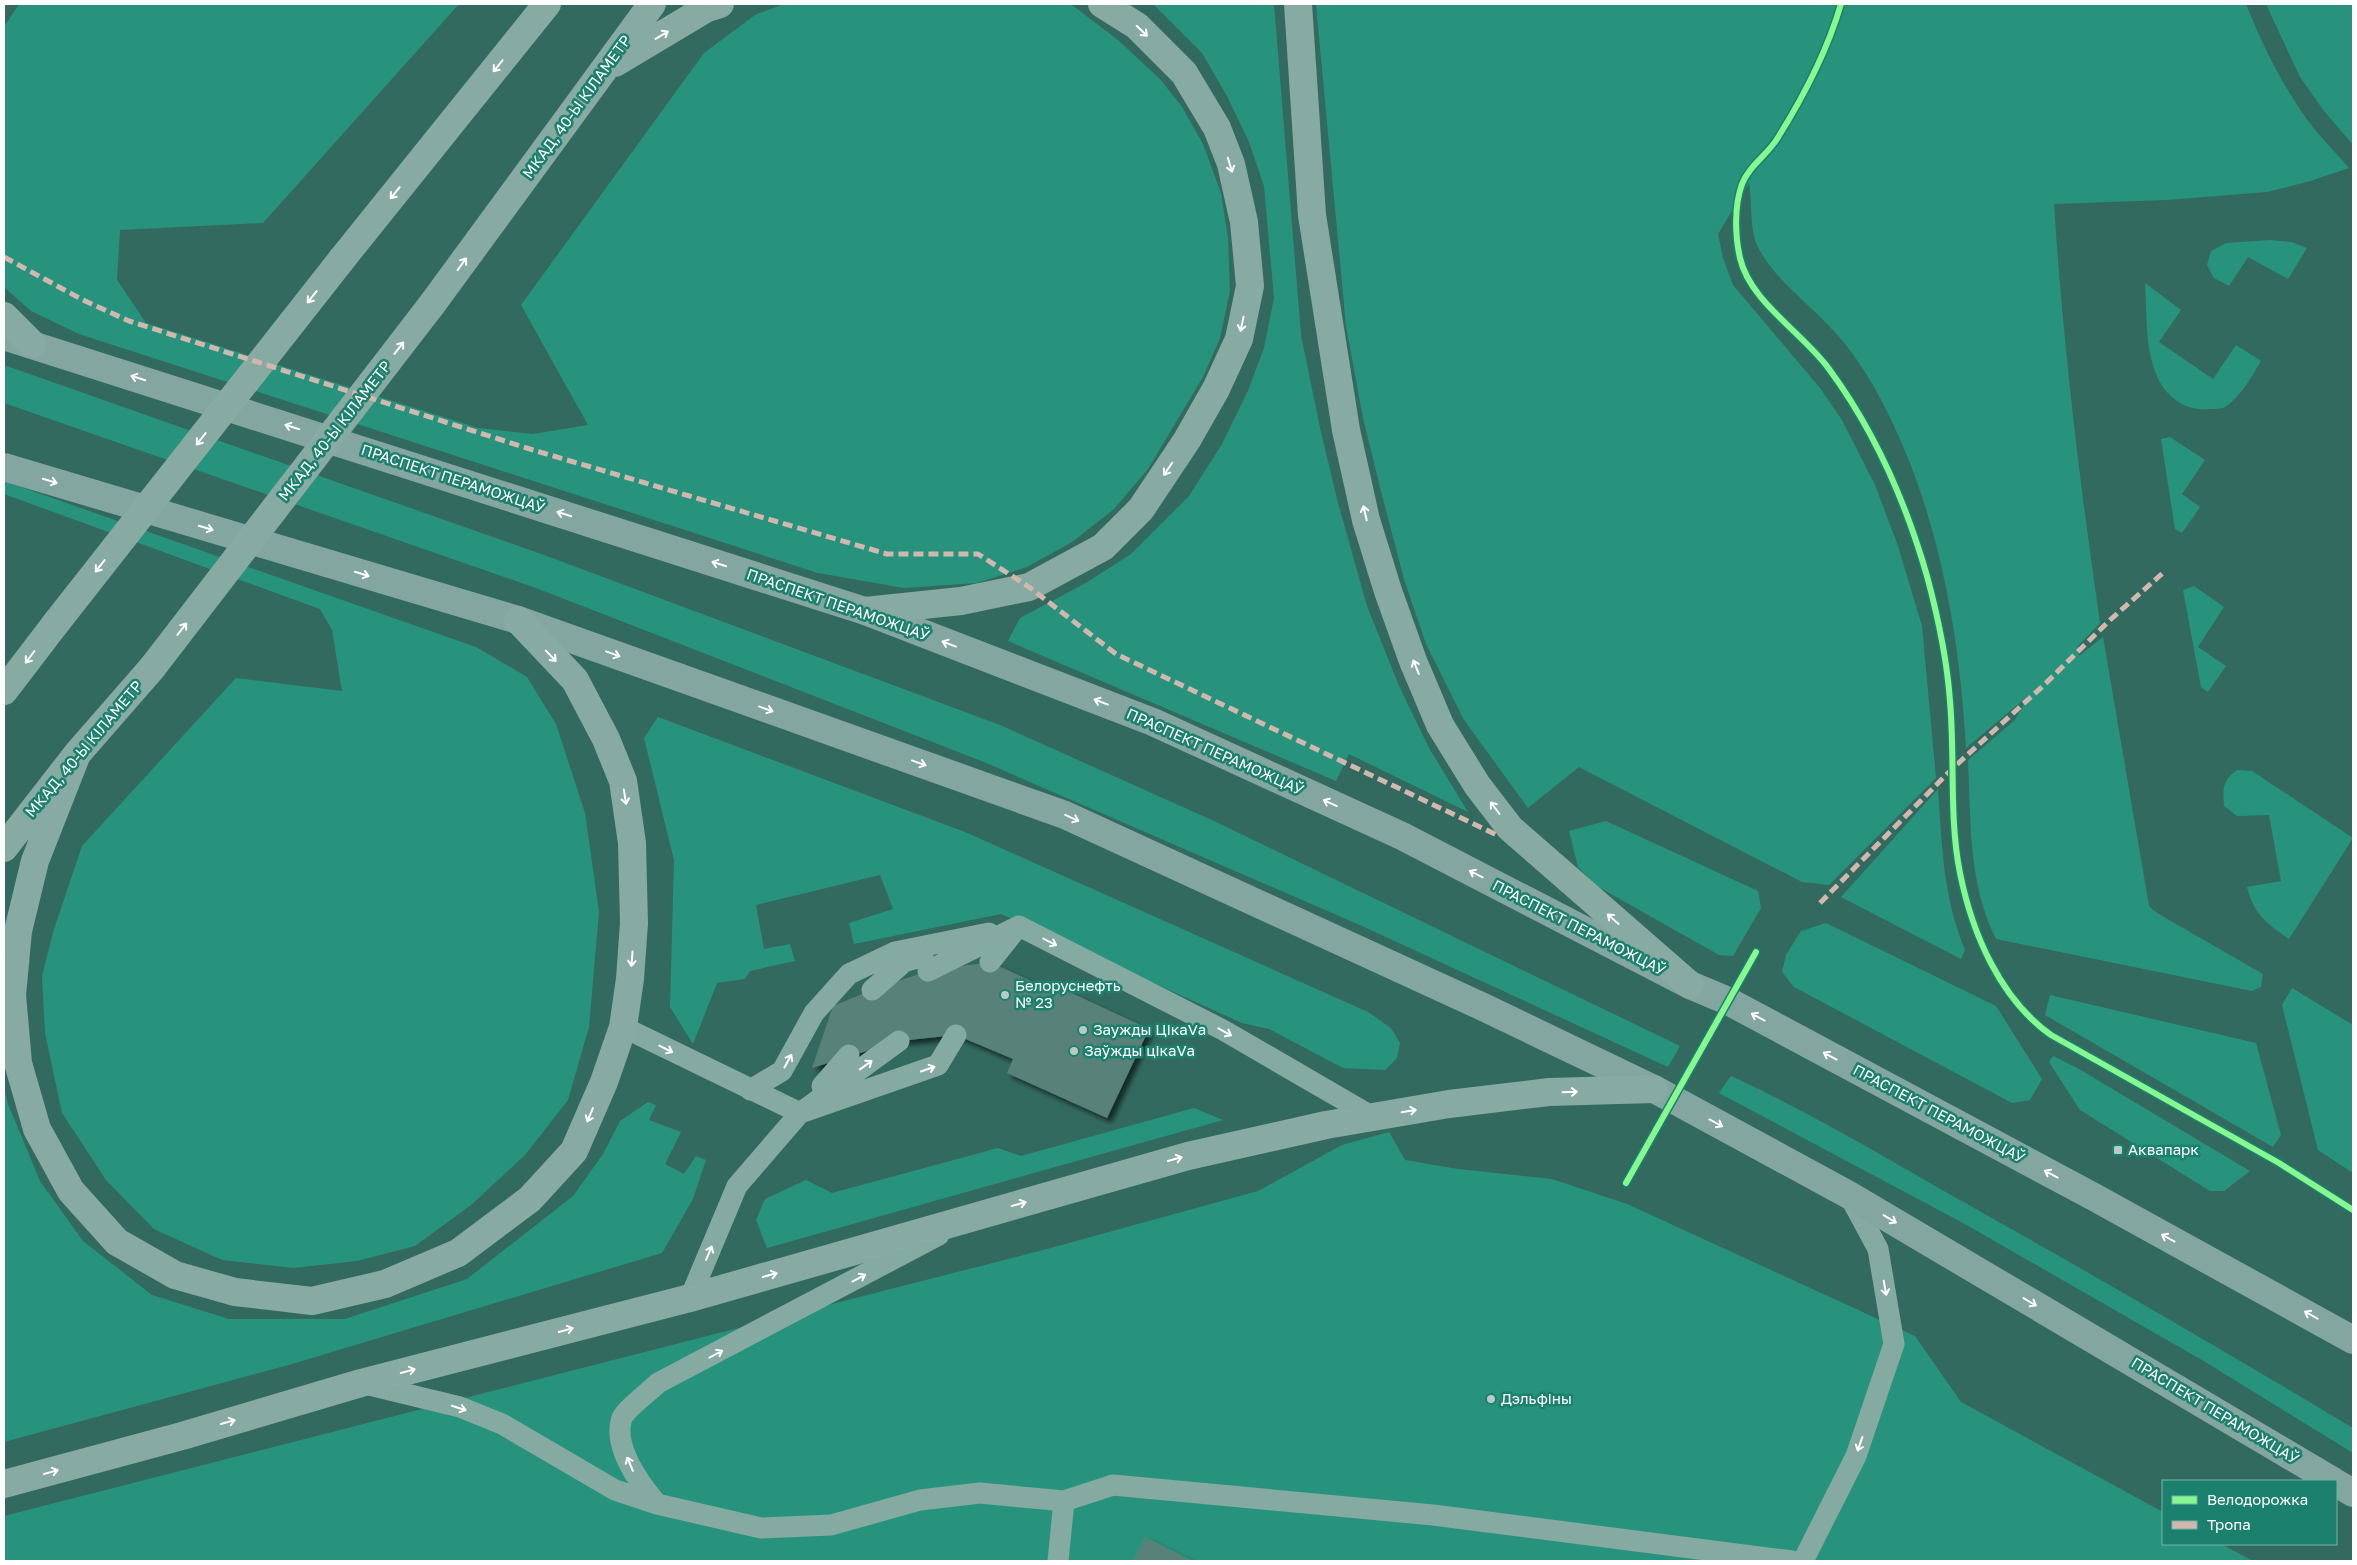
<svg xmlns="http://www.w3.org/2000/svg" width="2357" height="1565" font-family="'Golos Text',sans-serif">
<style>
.green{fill:#28937d}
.building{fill:#588279;filter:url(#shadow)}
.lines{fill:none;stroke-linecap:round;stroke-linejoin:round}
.lane{stroke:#85aaa2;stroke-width:21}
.primary{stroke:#83a6a0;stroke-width:28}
.highway{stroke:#87aaa3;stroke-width:28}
.highway-bridge{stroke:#87aaa3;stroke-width:28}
.quiet{stroke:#d1b7ad;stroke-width:5;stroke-dasharray:10 5;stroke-linecap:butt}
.cycleway-casing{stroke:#1c806e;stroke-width:9}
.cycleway{stroke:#87f88f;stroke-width:6}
.oneway{stroke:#fff}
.poi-dot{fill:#b8cbc7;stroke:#1c806e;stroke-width:2}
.labels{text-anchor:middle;stroke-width:5;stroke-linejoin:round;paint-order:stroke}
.street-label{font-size:15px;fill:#fff;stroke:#1c806e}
.poi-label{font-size:15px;fill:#fff;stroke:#1c806e;text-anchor:start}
</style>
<defs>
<filter id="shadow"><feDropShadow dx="4.5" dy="4.5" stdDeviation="2.5" flood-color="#0009"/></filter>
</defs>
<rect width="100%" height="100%" fill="#336a5f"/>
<path class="green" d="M19,4H459L263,223L120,230L117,280L146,323L478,428L533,434L588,425L521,305L704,53L755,15L784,4L1072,5L1118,40L1160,79L1182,107L1203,144L1221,193L1228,238L1230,291L1220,338L1203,377L1148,469L1114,509L1072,542L1027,567L977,583L904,588L818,573L79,334L31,311L4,287V27Z
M1153,4H1274L1301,335L1320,428L1338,503L1367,606L1399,686L1429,748L1468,812L1349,754L1336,781L1008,641L1020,618L1084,584L1131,554L1189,496L1222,444L1247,393L1264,348L1274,298L1264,186L1249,142L1227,96L1202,53Z
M1316,4H2246C2263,47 2286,93 2315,130C2326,143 2338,155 2349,168L2310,181L2267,192L2166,200L2054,204C2063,345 2080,484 2100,623L2078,646L2079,656L2103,637L2149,906L2157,913L2263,974L2261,987L2252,991L1996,939C1968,883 1971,821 1968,760L2015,720L2029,695L1966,748C1959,621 1933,482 1865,372C1855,356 1842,339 1828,325C1804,299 1771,276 1756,243C1750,228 1752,200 1749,183L1718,234L1723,258L1733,285L1820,388L1842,420L1875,485L1898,546L1922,626L1936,778L1829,885L1802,882L1579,767L1528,808L1464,720L1426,644L1404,579L1383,499L1363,418L1346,326Z
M2266,4H2353V145L2324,111L2300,77Z
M2271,240L2291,242L2307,248L2288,279L2248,257L2229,286L2214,278L2207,265L2211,251L2226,243Z
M2145,283L2181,310L2159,342L2213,379L2236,345L2261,361C2251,377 2241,397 2225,407C2221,409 2215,409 2210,409C2184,412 2163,395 2155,371C2145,344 2147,312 2145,283Z
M4,365L544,555L1000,725L1214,821L1680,1046L1668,1067L1362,926L984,762L536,588L4,403Z
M2170,437L2205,460L2182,494L2200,507L2182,533L2175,529L2161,439Z
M4,481L476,647L527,677L556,724L585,813L599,912L589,1027L568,1100L525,1155L471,1205L415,1246L357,1261L293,1268L222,1260L154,1229L106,1180L62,1113L45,1033L42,976L54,929L82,846L236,678L342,691L332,630L320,609L4,494Z
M2194,586L2224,607L2198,647L2226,666L2208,692L2201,687L2183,590Z
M658,717L965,832L1368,1012L1391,1028L1400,1043L1397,1058L1385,1070L1343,1068L1269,1029L1242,1023L1001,914L854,944L849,923L893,909L880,875L756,905L764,949L790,944L795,961L750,971L745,979L717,983L693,1044L670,1007L674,860L644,738Z
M2237,770L2252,771L2353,838L2289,939C2266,923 2254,914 2247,887L2281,881L2269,815L2237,816L2224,806C2223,788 2222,781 2237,770Z
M1938,789C1942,846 1943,896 1965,950L1961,959L1841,897Z
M1606,821L1758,891L1761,908L1733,956L1719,955L1595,885L1578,867L1569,831Z
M1826,923L1996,1006L2042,1079L2030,1100L2012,1103L1794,987L1782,972L1786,955L1801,931Z
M2292,988L2353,1025V1173L2318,1150L2282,1005Z
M2050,995L2256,1043L2281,1135L2273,1147L2045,1015Z
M2053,1056L2079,1069L2250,1171L2224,1191H2210L2080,1110L2049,1062Z
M1731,1076C1812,1113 1889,1160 1967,1204C2097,1277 2226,1352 2353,1428V1453L2202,1360L1963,1223L1719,1093Z
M4,1087L8,1104L40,1181L83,1241L152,1295L229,1319H345L467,1279L573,1196L603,1154L620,1121L648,1102L656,1105L649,1120L681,1132L665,1164L684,1174L696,1156L706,1160L693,1199L662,1253L292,1364L4,1442Z
M1194,1108L1223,1120L767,1248L756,1220L765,1199L806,1180L832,1193L998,1148L1021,1156Z
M1389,1132L1405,1160L1458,1169L1552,1179L1627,1204L1915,1336L1961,1402L2163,1512V1544H2221L2253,1561H4V1516L1047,1249L1258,1191L1342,1145Z"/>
<path class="building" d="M990,962L1046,988L1050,983L1149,1029L1107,1118L1007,1073L1013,1059L956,1035L899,1041L812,1068L833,1006L872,990L928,971Z
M1145,1537L1193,1561H1133Z"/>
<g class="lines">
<path class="lane" d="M990,962L1014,932
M928,971L1019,926L1223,1030L1373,1117
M872,990L904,962L923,956
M623,1027L800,1113L938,1065L956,1035
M822,1086L849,1055
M750,1090L782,1071L814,1013L849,974L895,952L989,933
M690,1298L737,1186L800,1113L899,1041
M361,1383L460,1407L502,1424L615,1490L657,1504L761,1528L831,1525L920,1500L980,1493L1064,1501L1113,1485L1433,1515L1792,1561
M657,1504C640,1484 612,1446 622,1418C626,1409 650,1391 658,1383L939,1235
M1058,1561L1064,1501
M1803,1561L1856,1456L1894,1344L1878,1249L1849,1195"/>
<path class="primary" d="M4,336L865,611L1153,722L1402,836L1690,985L1728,1001L2094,1197L2353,1340
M4,467L518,620L1065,815L1481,1006L1654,1089L1849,1195L2333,1481
M2336,1483L2353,1493"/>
<path class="highway" d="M1298,4L1312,215L1346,430L1366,520L1388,591L1413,661L1440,725L1477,785L1510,828L1690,985
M615,63L707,8L720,4
M342,259L547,4
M433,303L652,4
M4,316L32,344
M865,611L961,601L1029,587L1103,547L1141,509L1187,440L1216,389L1239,339L1250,286L1244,222L1231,164L1217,128L1184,73L1137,26L1102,4
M4,691L56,623
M77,754L35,861L18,931L12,995L18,1063L37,1129L71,1191L117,1242L175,1275L235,1292L312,1301L385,1284L458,1253L530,1199L574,1151L604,1082L623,1027L630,979L634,923L632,843L623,781L606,739L575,680L518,620
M4,848L77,754L152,668
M4,1484L182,1436L361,1383L690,1298L1188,1156L1326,1125L1449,1104L1549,1092L1654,1089"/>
<path class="highway-bridge" d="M56,623L342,259
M152,668L433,303"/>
<path class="quiet" d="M4,257L83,300L129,321L533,450L887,554H978L1029,587L1116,654L1497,835
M1820,903L1953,768L2044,685L2110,620L2164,572"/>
<g class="cycleway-casing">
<path id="cycleway" d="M1841,4C1827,52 1804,96 1777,139C1767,155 1749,166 1742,184C1734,206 1735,236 1740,258C1750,302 1803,333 1829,369C1874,430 1906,503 1927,576C1938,617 1947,659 1950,701C1955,756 1949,820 1960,873C1972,933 2000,999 2051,1035L2279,1163L2353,1210
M1626,1183L1756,952"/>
</g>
<use href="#cycleway" class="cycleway"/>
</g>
<defs><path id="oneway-shaft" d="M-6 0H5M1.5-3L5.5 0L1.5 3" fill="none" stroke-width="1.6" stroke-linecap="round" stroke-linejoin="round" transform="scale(1.25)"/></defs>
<g class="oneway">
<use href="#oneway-shaft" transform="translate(1142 31) rotate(44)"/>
<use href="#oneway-shaft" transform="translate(662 35) rotate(-31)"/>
<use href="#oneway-shaft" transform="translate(498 66) rotate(129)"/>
<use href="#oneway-shaft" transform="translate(1230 165) rotate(73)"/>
<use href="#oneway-shaft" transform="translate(395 193) rotate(129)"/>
<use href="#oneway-shaft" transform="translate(462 264) rotate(-54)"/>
<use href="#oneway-shaft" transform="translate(312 297) rotate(128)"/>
<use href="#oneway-shaft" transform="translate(1242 324) rotate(102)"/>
<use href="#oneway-shaft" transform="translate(399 348) rotate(-52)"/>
<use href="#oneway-shaft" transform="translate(138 378) rotate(-162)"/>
<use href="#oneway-shaft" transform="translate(292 427) rotate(-162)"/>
<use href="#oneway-shaft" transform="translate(201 439) rotate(128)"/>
<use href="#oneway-shaft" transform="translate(1168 469) rotate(124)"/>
<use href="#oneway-shaft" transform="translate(50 481) rotate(17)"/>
<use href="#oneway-shaft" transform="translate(1365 513) rotate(-103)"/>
<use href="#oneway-shaft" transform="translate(564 514) rotate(-162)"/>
<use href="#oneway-shaft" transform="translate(206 528) rotate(17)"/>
<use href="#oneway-shaft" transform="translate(719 564) rotate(-162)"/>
<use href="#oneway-shaft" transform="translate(100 566) rotate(128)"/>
<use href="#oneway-shaft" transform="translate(362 574) rotate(17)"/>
<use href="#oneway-shaft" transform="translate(182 629) rotate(-52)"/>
<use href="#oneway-shaft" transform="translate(949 644) rotate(-159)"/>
<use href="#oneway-shaft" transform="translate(613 654) rotate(20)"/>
<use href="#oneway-shaft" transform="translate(551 656) rotate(46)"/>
<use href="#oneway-shaft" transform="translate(30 657) rotate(127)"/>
<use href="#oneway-shaft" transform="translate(1416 667) rotate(-112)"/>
<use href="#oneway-shaft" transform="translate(1101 702) rotate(-159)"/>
<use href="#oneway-shaft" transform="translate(766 709) rotate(20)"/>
<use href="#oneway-shaft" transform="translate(919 763) rotate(20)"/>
<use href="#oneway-shaft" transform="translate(625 797) rotate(81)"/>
<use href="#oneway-shaft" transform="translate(1330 803) rotate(-155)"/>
<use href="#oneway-shaft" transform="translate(1495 808) rotate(-127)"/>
<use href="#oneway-shaft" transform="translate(1072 818) rotate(24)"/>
<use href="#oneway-shaft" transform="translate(1476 874) rotate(-153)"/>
<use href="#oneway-shaft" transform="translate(1613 919) rotate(-139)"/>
<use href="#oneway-shaft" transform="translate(1050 942) rotate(27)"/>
<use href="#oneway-shaft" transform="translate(632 959) rotate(94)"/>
<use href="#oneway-shaft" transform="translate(1758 1017) rotate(-152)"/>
<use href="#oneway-shaft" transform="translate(1225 1032) rotate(29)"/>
<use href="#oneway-shaft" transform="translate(666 1049) rotate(26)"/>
<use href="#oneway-shaft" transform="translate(1830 1056) rotate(-152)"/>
<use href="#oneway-shaft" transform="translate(788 1061) rotate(-61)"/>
<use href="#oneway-shaft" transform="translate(866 1065) rotate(-36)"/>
<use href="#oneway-shaft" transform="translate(928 1069) rotate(-19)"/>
<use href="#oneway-shaft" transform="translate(1570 1092) rotate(-2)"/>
<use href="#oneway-shaft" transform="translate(1409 1111) rotate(-10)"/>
<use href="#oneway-shaft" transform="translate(590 1115) rotate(113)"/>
<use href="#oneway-shaft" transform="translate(1716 1123) rotate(28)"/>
<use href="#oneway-shaft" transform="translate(1175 1159) rotate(-16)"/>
<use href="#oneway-shaft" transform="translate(2051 1174) rotate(-152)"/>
<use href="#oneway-shaft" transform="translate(1019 1204) rotate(-16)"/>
<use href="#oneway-shaft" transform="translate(1890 1219) rotate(31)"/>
<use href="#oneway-shaft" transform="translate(2168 1238) rotate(-151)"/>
<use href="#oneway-shaft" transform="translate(709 1253) rotate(-67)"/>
<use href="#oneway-shaft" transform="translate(770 1275) rotate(-16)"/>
<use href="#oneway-shaft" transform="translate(859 1278) rotate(-28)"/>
<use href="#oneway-shaft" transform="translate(1885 1288) rotate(80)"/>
<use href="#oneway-shaft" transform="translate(2030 1302) rotate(31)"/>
<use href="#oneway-shaft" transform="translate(2311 1315) rotate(-151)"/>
<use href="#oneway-shaft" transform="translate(566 1330) rotate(-15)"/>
<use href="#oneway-shaft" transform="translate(716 1354) rotate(-28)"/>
<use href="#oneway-shaft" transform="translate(408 1371) rotate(-15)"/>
<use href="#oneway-shaft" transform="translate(459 1408) rotate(18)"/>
<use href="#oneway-shaft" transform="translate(228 1422) rotate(-16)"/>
<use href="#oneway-shaft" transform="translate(1860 1444) rotate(109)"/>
<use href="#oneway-shaft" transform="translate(630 1464) rotate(-113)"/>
<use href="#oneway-shaft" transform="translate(51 1472) rotate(-15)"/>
</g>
<g class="poi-dot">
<circle cx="1005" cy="995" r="5"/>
<circle cx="1083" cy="1030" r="5"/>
<circle cx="1074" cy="1051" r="5"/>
<rect x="2113" y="1145" width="10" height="10" rx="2.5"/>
<circle cx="1491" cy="1399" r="5"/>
</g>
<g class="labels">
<g class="street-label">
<text transform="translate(577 107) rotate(-54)" y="5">МКАД, 40-Ы КІЛАМЕТР</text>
<text transform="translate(335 431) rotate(-52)" y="5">МКАД, 40-Ы КІЛАМЕТР</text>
<text transform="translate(453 479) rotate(18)" y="5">ПРАСПЕКТ ПЕРАМОЖЦАЎ</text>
<text transform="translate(838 605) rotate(19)" y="5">ПРАСПЕКТ ПЕРАМОЖЦАЎ</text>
<text transform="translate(84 749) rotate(-50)" y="5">МКАД, 40-Ы КІЛАМЕТР</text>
<text transform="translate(1215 752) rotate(24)" y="5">ПРАСПЕКТ ПЕРАМОЖЦАЎ</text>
<text transform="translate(1579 928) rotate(27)" y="5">ПРАСПЕКТ ПЕРАМОЖЦАЎ</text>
<text transform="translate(1939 1114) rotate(28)" y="5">ПРАСПЕКТ ПЕРАМОЖЦАЎ</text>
<text transform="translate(2215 1411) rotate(31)" y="5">ПРАСПЕКТ ПЕРАМОЖЦАЎ</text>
</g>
<g class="poi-label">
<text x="1015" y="991">Белоруснефть<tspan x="1015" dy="17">№ 23</tspan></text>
<text x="1093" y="1035">Заужды ЦікаVа</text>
<text x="1084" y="1056">Заўжды цікаVа</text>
<text x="2128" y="1155">Аквапарк</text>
<text x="1501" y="1404">Дэльфіны</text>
</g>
</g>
<rect width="2357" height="1565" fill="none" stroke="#ffffff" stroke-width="10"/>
<rect x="2162" y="1480" width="175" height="65" fill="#1c806e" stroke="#77b3a8"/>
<rect x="2172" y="1496" width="25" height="8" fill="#87f88f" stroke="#77b3a8"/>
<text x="2207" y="1505" font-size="15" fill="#ffffff">Велодорожка</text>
<rect x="2172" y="1521" width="25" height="8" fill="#d1b7ad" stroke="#77b3a8"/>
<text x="2207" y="1530" font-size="15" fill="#ffffff">Тропа</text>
</svg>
